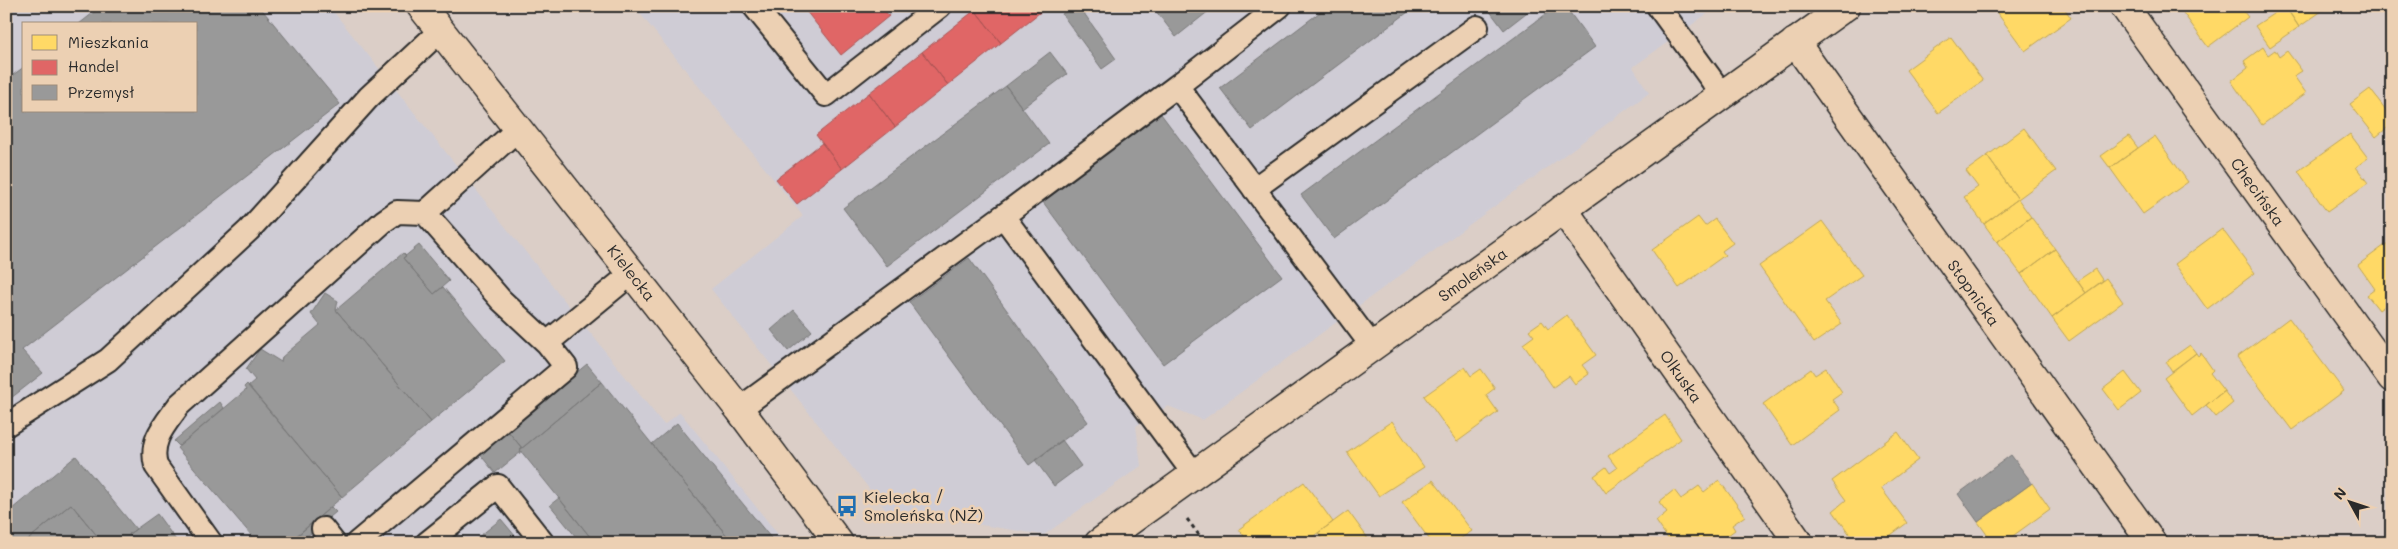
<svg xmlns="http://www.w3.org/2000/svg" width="2398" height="549" font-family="Mali,sans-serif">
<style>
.built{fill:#cfccd5;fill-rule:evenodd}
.homes{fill:#ffd966;stroke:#bfa554}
.shops{fill:#e06666;stroke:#aa5454}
.industry{fill:#999;stroke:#787878}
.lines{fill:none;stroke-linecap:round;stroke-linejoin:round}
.lane-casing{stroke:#2b2b2b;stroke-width:26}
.street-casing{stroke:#2b2b2b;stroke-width:31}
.secondary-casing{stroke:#2b2b2b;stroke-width:31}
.path{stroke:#2b2b2b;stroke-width:3;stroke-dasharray:4 4;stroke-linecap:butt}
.lane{stroke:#ecd0b3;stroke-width:22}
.street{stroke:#ecd0b3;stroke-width:28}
.secondary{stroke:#ecd0b3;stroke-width:28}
.labels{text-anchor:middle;stroke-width:5;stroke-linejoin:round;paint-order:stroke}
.street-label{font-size:16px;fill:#2b2b2b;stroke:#ecd0b3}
.poi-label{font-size:16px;fill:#2b2b2b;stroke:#ecd0b3;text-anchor:start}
</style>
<rect width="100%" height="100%" fill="#dbcec7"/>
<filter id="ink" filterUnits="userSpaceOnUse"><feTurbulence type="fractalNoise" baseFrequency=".02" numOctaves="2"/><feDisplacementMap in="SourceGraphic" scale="10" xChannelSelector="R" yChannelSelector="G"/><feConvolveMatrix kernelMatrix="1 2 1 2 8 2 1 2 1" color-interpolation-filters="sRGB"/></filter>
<g filter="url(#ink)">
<path class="built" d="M6,6H329L664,425L680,412L785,543H6ZM24,24H196V111H24Z
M634,6H1718L1633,67L1649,93L1203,420L1168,406L1136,426L1141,466L1044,535L886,510L711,289L803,216Z"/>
<path class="homes" d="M1992,6H2063L2071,18L2025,51Z
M2178,6H2239L2248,17L2208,47Z
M2285,6L2299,27L2270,47L2255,26Z
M2285,6H2329L2299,27Z
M1951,37L1983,81L1938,113L1906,70Z
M2263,47L2268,55L2275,50L2279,57L2287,51L2302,71L2294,76L2306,93L2262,125L2231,81L2248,68L2244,61Z
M2370,89L2392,118V124L2376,137L2350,104Z
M2024,128L2056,171L2018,199L1987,156Z
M2350,134L2368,158L2356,167L2368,183L2327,212L2298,171Z
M2129,136L2138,148L2110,168L2101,156Z
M2155,136L2188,182L2143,214L2110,168Z
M1987,156L2018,199L1984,224L1964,197L1978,187L1966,171Z
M2018,199L2031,217L1997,242L1984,224Z
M1698,217L1705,226L1715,219L1733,243L1722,251L1725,255L1679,288L1652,250Z
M2031,217L2055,249L2021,274L1997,242Z
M1822,221L1862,275L1825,301L1842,324L1814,343L1759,266Z
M2222,229L2255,273L2207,309L2175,264Z
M2392,240V312L2386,305L2379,310L2367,295L2375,289L2358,265Z
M2055,249L2086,293L2052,318L2021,274Z
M2095,269L2103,281L2086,293L2077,281Z
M2106,278L2123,302L2069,341L2052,318Z
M1567,315L1596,355L1582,365L1589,374L1575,384L1569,376L1553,387L1523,344L1534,336L1529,330L1542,321L1548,329Z
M2289,318L2344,391L2292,430L2237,357Z
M2190,345L2196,353L2172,371L2166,362Z
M2196,353L2198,356L2201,353L2213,370L2210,373L2224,391L2192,416L2164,378Z
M1465,367L1471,376L1481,369L1495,388L1486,395L1498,412L1457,442L1424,396Z
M1826,368L1842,392L1832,399L1840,410L1792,445L1763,404L1811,369L1815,375Z
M2125,372L2141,393L2119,410L2103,389Z
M2224,391L2233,403L2216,417L2206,405Z
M1665,415L1681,439L1606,493L1594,476L1606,467L1610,473L1617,468L1608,456Z
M1392,421L1424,467L1379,496L1347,452Z
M1898,432L1918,460L1881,488L1907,523L1880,543H1856L1833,511L1846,500L1832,481Z
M1433,480L1472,531L1454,543H1432L1402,502Z
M1719,480L1745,516L1732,525L1735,530L1717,543H1671L1656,521L1667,512L1659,502L1674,490L1681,499L1699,486L1704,492Z
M1304,482L1333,522L1304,543H1249L1239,529Z
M2032,483L2050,509L2003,543H1993L1978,522Z
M1348,511L1367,537L1359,543H1325L1318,533Z
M1367,537L1371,543H1359Z"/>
<path class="shops" d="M802,6H881L889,16L841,55Z
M979,6H1048L1001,43L975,10Z
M975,10L1001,43L948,85L922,52Z
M922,52L948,85L895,127L869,93Z
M869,93L895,127L842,169L816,135Z
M822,143L842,169L797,204L776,179Z"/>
<path class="industry" d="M102,6H259L340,104L22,350L43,373L6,402V80L24,67V111H196V24H79Z
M1074,6H1079L1116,59L1102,69L1062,14Z
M1152,6H1215L1176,37Z
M1328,6H1416L1252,130L1220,88Z
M1486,6H1535L1504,30Z
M1557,6H1565L1595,47L1334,239L1301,195Z
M1050,52L1067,74L1022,108L1006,86Z
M1006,86L1049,144L887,266L843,208Z
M1161,114L1282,276L1163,364L1043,202Z
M419,245L449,281L434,294L403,258Z
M403,253L406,256L403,258L434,294L443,287L505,361L431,422L336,310Z
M969,258L1088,422L1029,465L909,302Z
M325,293L338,301L336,310L431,422L342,497L248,386L255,380L246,369L260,349L281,362L282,357L320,325L311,314Z
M794,310L812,331L788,351L771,330Z
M587,364L602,382L522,448L507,430Z
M602,382L652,444L733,543H595L520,450Z
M247,384L342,497L289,543H258L177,448L246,390L244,387Z
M220,402L224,408L179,446L174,441Z
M677,423L775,543H733L652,444Z
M507,430L522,448L520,450L521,452L495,473L479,453Z
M1062,440L1081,466L1054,486L1035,460Z
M2011,455L2032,483L1978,522L1958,494Z
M76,456L136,529L129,534L135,543H103L71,504L24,543H6V514Z
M559,498L595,543H581L550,505Z
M71,504L103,543H24Z
M331,507L336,512L300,542L295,537Z
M157,514L178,543H135L129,534Z
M501,519L521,543H477L475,540Z"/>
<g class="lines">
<g class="lane-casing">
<path id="lane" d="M754,6L826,95L940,6
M1658,6L1722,94
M1177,86L1280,6
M1254,189L1477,27
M1003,216L1177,86L1372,346
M547,343L632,273
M739,409L1003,216L1194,474
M6,425L108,360L249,230L369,97L440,31
M323,529L334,543
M211,543L156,466C149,440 165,425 179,405L384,221L397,212L425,213L518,129
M357,543L566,367L547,343L501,300L425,213
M427,543L498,486L543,543"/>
</g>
<g class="street-casing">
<g id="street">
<path id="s1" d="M2124,6L2392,378"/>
<path id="s2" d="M1795,42L2152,543"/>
<path id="s3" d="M1563,209L1799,543"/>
<path id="s4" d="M1099,543L1846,6"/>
</g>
</g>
<g class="secondary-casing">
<g id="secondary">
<path id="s5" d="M421,6L739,409L839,543"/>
</g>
</g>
<path class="path" d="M1187,519L1205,543"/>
<use href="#lane" class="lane"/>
<use href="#street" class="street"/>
<use href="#secondary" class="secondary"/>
</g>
</g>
<defs>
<g id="bus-bare" transform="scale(1.725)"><path d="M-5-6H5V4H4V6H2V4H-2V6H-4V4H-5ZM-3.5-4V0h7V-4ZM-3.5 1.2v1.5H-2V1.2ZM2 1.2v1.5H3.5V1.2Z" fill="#1f6fb2" stroke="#ecd0b3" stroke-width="2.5" paint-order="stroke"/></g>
</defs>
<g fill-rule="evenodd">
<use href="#bus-bare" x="847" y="506"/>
</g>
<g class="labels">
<g class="street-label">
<text dy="6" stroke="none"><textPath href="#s1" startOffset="229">Chęcińska</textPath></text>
<text dy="6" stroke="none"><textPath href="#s5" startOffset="340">Kielecka</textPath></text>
<text dy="6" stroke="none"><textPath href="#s4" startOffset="460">Smoleńska</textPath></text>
<text dy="6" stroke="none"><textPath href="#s2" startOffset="308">Stopnicka</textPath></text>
<text dy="6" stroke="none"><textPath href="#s3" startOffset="205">Olkuska</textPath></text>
</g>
<g class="poi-label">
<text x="864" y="503">Kielecka /<tspan x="864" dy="18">Smoleńska (NŻ)</tspan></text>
</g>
</g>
<rect width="2398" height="549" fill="none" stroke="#ecd0b3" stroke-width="25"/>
<rect x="12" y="12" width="2373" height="524" fill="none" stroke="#2b2b2b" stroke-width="2" filter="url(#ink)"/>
<rect x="22" y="22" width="175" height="90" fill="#ecd0b3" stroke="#9f8e7d"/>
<rect x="32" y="35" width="25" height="15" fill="#ffd966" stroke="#9f8e7d"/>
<text x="68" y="48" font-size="15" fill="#2b2b2b">Mieszkania</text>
<rect x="32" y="60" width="25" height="15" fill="#e06666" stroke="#9f8e7d"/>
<text x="68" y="72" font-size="15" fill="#2b2b2b">Handel</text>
<rect x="32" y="85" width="25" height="15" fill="#999999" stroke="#9f8e7d"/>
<text x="68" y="98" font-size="15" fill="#2b2b2b">Przemysł</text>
<g transform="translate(2350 502) rotate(310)" stroke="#ecd0b3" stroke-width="4" paint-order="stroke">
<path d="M0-4L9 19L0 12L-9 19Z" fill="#2b2b2b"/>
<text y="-8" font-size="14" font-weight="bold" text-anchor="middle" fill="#2b2b2b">N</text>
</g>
</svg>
